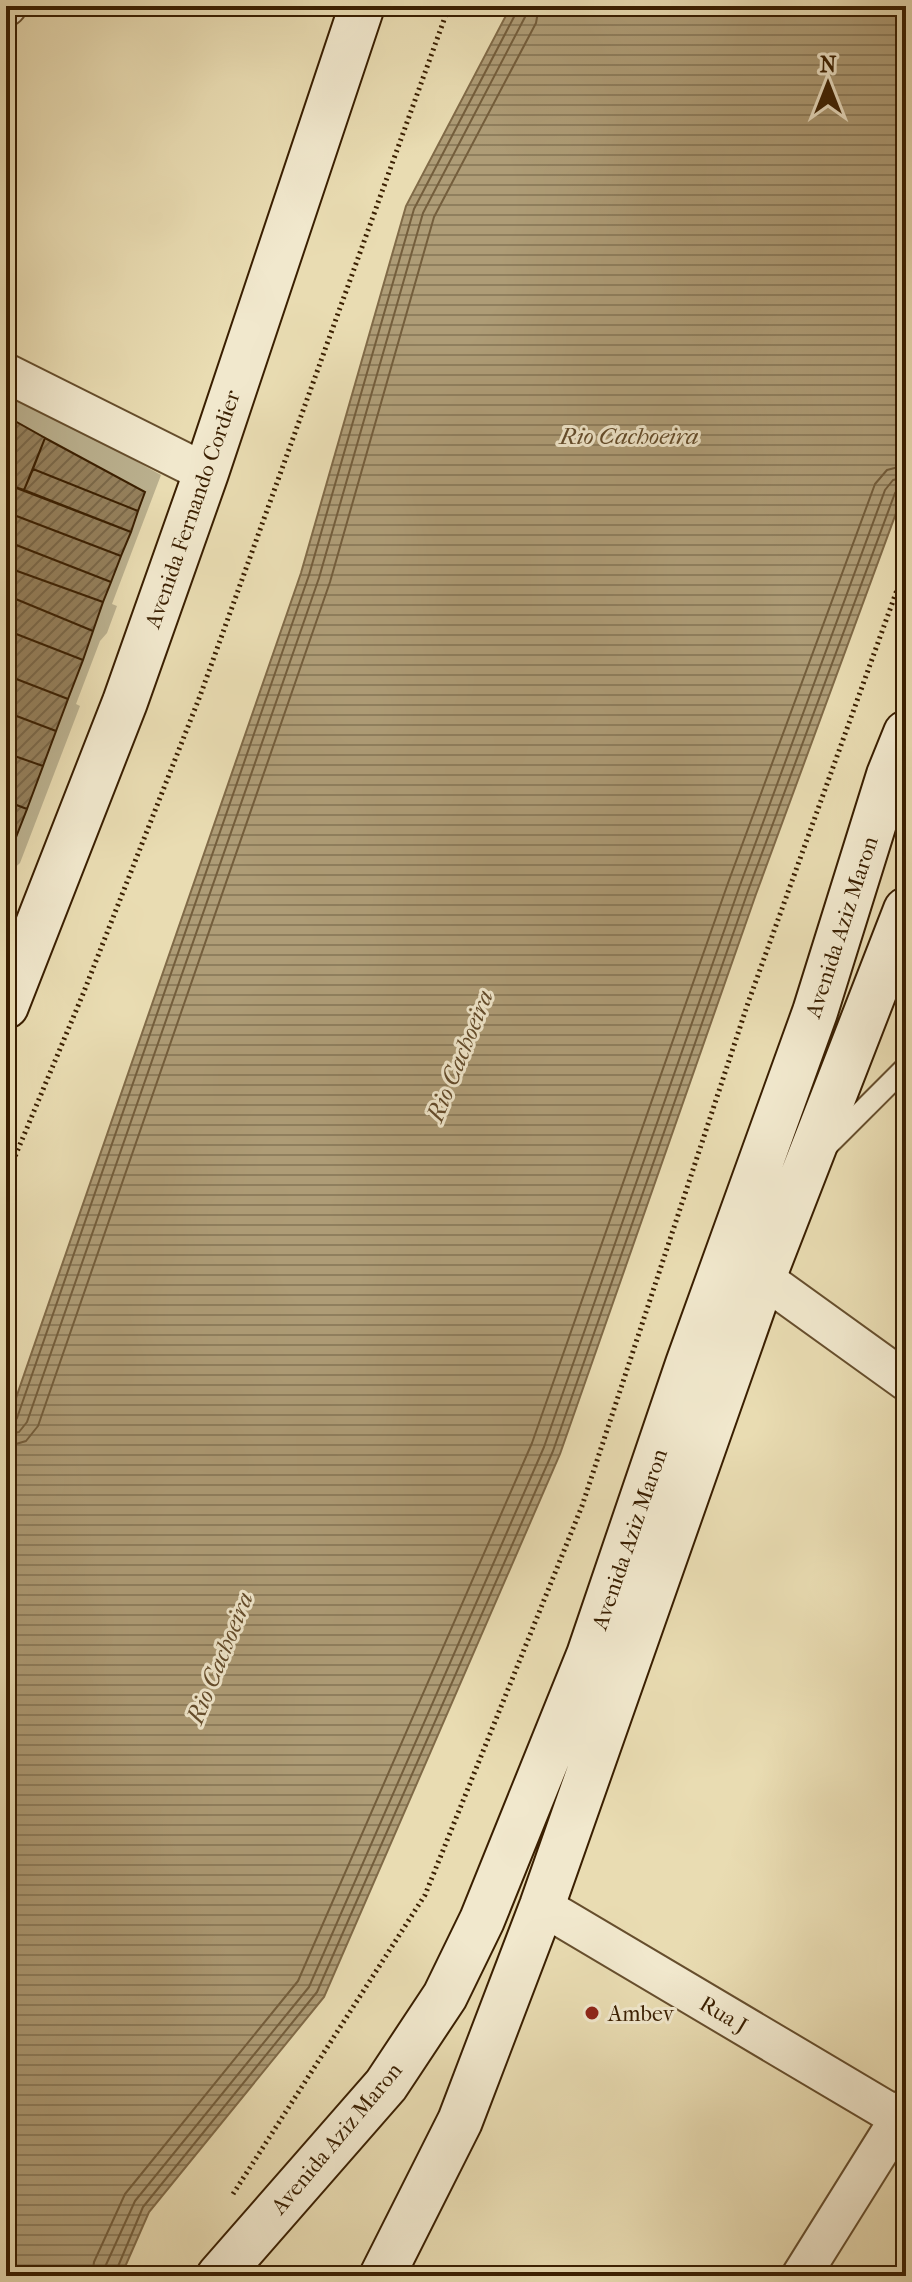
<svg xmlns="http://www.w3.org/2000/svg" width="912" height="2282" font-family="'IM FELL French Canon',serif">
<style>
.water{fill:url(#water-rules);stroke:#806a47;stroke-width:2}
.shadow{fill:#0003}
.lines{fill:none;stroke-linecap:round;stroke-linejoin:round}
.shore{stroke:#745e3c;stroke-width:2}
.building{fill:url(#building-hatch);stroke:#3a1f01;stroke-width:2}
.service-casing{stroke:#664e2d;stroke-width:24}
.minor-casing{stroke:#664e2d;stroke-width:42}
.secondary-casing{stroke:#3a1f01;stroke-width:48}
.path{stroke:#3a1f01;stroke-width:5;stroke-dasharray:2 4;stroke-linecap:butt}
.service{stroke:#f1e8cd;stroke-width:20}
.minor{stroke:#f1e8cd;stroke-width:38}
.secondary{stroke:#f1e8cd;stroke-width:44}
.poi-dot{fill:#8f2418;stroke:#f1e8cd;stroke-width:3}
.labels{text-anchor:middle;stroke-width:6;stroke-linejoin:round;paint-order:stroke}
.street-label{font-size:22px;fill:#3a1f01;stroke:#f1e8cd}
.poi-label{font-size:22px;fill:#3a1f01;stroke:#f1e8cd;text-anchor:start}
.water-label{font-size:24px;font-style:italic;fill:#634b2a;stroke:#f1e8cd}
</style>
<defs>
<pattern id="water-rules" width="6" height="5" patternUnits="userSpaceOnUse" patternTransform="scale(2)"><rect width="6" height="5" fill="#ae9c76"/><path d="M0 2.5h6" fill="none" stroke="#8f7f5e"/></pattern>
<pattern id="building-hatch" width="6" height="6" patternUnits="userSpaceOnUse" patternTransform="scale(2)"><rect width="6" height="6" fill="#95815d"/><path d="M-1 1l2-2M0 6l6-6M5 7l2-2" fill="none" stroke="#7b694a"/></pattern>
</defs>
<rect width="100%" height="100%" fill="#e9dcb2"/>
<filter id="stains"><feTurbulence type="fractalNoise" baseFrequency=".0025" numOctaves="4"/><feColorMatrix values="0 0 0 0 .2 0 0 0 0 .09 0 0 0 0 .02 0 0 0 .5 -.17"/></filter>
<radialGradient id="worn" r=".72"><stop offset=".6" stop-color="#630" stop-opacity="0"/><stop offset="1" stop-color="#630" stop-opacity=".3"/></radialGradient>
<path class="water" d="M511,6H906V486L756,894L560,1454L324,1997L149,2212L121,2276H6V1427L301,573L406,206Z"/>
<path class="shadow" d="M6,389L161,475L112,604L117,606L107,633L100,641L76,704L80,706L20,863L6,876Z"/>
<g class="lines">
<path class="shore" d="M6,1425L13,1424L17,1418L309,575L414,209L516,13L517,6
M6,1435L19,1432L27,1422L319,578L423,213L525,17L527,6
M6,1447L26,1441L38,1426L330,582L434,217L536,23L539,6
M92,2276L94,2262L125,2194L298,1981L532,1443L728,883L875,484L887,470L906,465
M104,2276L105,2267L135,2201L309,1987L544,1447L739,888L885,490L893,480L906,477
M114,2276L143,2207L317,1992L553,1451L748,891L895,493L899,488L906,487"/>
</g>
<path class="building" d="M6,416L45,438L24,490L6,484Z
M45,438L145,492L138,511L33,469Z
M33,469L138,511L131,532L24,490Z
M6,484L131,532L121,556L6,512Z
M6,512L121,556L111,582L6,541Z
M6,541L111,582L103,602L6,567Z
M6,567L103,602L93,631L6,595Z
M6,595L93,631L83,660L6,630Z
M6,630L83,660L68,699L6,675Z
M6,675L68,699L56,731L6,712Z
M6,712L56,731L43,766L6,753Z
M6,753L43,766L27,809L6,801Z
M6,801L27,809L11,850L6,848Z"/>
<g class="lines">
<g class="service-casing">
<path id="service" d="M826,1147L906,1067"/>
</g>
<g class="minor-casing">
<path id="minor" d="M6,7L7,6
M6,373L206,473
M763,1278L906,1381
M542,1906L906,2122
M801,2276L906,2108"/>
</g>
<g class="secondary-casing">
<path id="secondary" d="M6,1006L125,702L206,473L362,6
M219,2276L386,2085L445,1996L482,1920L589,1655L688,1364L815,1012L889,775L906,733
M382,2276L460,2121L542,1906L763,1278L906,910"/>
</g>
<path class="path" d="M6,1178L83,994L200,696L449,6
M233,2194L425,1895L582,1506L748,1003L906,565"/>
<use href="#service" class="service"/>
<use href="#minor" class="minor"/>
<use href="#secondary" class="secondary"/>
</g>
<circle class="poi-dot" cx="592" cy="2013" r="8"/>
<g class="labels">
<g class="street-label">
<text transform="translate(192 509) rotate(-71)" y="8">Avenida Fernando Cordier</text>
<text transform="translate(841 927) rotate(-72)" y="8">Avenida Aziz Maron</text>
<text transform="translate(629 1539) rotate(-71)" y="8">Avenida Aziz Maron</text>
<text transform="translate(724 2014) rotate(31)" y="8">Rua J</text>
<text transform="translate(336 2138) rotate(-50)" y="8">Avenida Aziz Maron</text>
</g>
<g class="poi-label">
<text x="608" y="2021">Ambev</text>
</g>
<g class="water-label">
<text x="629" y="444">Rio Cachoeira</text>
<text transform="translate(460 1056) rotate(-68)" y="8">Rio Cachoeira</text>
<text transform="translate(220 1658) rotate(-68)" y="8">Rio Cachoeira</text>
</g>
</g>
<rect width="912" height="2282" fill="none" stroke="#e9dcb2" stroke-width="32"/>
<rect x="8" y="8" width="896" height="2266" fill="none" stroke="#3a1f01" stroke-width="4"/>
<rect x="16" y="16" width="880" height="2250" fill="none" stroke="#3a1f01" stroke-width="2"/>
<g transform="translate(828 84)" stroke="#f1e8cd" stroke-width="6" paint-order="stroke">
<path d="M0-6L14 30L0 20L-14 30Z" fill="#3a1f01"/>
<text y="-12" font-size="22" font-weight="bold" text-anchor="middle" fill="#3a1f01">N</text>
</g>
<rect width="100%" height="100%" filter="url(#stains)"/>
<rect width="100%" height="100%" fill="url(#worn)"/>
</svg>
